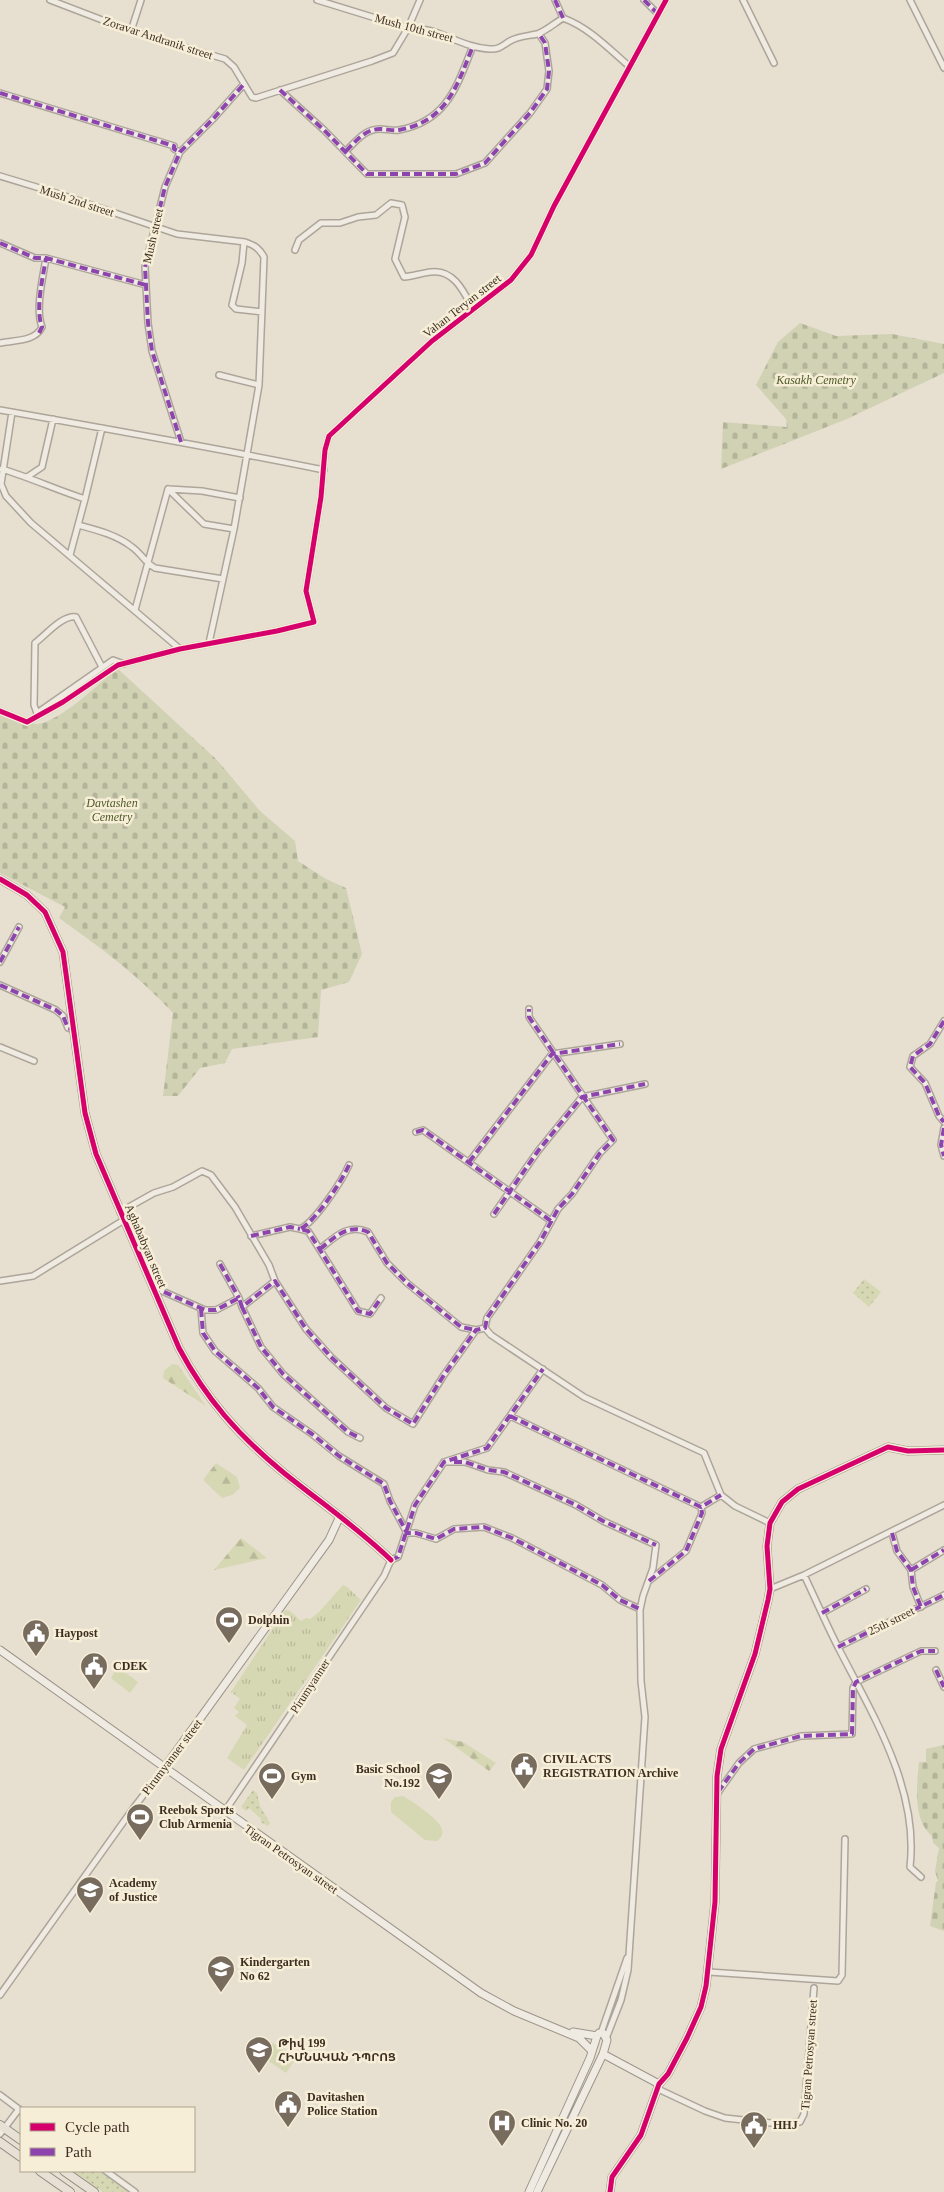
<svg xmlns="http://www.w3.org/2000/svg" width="944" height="2192" font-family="'Times New Roman','Noto Sans Armenian',serif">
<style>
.grass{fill:url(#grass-dots)}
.forest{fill:url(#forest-firs)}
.cemetery{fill:url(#cemetery-stones)}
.park{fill:url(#park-tufts)}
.garden{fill:#d6d7b3}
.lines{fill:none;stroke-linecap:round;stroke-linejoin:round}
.street-casing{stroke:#ada599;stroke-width:8}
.secondary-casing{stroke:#9c958a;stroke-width:9}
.primary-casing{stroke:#928b80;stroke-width:10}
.street{stroke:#efebe3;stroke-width:5}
.secondary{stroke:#efebe3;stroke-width:7}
.primary{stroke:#e6e1d4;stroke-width:8}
.quiet{stroke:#8e44ad;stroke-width:4;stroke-dasharray:8 4;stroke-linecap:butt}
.cycleway-casing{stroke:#f7eed8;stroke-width:8}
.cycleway{stroke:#d6006c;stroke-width:5}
.labels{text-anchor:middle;stroke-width:5;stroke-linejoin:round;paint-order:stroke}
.street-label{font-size:12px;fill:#3d2e20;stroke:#f7eed8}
.park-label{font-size:12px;font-style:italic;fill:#4d5a26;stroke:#f7eed8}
.poi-label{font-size:12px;font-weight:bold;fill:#3d2e20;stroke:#f7eed8;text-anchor:start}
</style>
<defs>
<pattern id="grass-dots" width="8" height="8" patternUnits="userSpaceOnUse" patternTransform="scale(1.25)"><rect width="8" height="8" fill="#d6d7b3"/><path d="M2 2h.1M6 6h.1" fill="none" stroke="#b9b99a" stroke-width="1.8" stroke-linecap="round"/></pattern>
<pattern id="forest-firs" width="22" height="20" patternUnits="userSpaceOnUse" patternTransform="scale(1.25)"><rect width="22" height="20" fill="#d6d7b3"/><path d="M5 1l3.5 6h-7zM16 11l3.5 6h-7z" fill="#b9b99a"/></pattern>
<pattern id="cemetery-stones" width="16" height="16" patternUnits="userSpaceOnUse" patternTransform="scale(1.25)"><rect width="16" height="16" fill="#d1d1b3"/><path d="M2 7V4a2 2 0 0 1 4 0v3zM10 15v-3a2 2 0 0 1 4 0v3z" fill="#b4b49a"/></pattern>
<pattern id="park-tufts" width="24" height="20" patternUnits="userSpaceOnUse" patternTransform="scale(1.25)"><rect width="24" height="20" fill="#d6d7b3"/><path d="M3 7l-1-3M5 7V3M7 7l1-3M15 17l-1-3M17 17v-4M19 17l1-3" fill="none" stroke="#b9b99a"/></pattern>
</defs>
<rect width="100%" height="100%" fill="#e7e0d1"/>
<path class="grass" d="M864,1279L881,1292L869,1307L853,1293Z
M253,1790L257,1793L260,1806L270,1823L268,1826L262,1823L260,1818L249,1808L246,1811L241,1807Z
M73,2171H100L129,2192H103Z"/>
<path class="forest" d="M172,1364L178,1365L206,1406L163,1378L164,1371Z
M216,1463L237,1477L240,1488L232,1495L222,1498L203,1480Z
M241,1538L267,1558L214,1570Z
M443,1738L463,1742L496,1763L489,1771Z"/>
<path class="cemetery" d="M800,323L836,336L892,334L944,344V373L847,419L721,469L723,422L787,427L786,419L756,385L778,342Z
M117,668L217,760L260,811L295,841L298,861L326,879L346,888L362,954L349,982L321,990L318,1037L232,1049L225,1063L200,1068L178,1096H163L173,1013C139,976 100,947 59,918L65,907L0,873V712C9,715 29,724 37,724C60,722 100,683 117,668Z
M944,1745V1931L930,1926L936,1882L938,1881L935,1871L939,1848L933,1843L932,1836C912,1819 917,1785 919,1762H926V1749Z"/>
<path class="park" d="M343,1585L346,1586L361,1600L244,1770L227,1758L247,1725L235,1716L239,1712L234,1708L240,1699L231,1692L285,1610L290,1611L301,1621L306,1618L310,1619L319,1612Z"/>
<path class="garden" d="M118,1667L138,1682L130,1693L111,1678Z
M403,1796C411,1800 438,1819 441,1827C444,1833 442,1837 437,1841L425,1840L391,1812V1802L395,1797Z
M266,2039L296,2058L286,2073L257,2053Z"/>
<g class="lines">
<g class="street-casing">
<path id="street" d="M50,0L131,31L225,59L234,67L252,97L256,98L372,61L393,53L408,28L420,0
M317,0L408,28C437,26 461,48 490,49C499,50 503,45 510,41C519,36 528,36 537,34C546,31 555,23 563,18
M555,0L563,18
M644,0L658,14
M743,0L774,63
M910,0L944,68
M563,18C590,28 609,49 630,67
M131,31L141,0
M280,90L324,130L367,174H456L485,163L530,113L547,89L549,71L545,43L539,34
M0,93L174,146V149L180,152
M346,151C356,141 365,129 380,129C386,129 393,131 399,130C448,121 457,85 473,46
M0,176L56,193L177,234L245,242C254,245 259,248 264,257L259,385L234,529L209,643
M244,242L242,263L232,305L236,309L262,312
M0,243L35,258H46L146,285
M295,250L299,240L321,223H340L358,217L376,215L391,203L402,205L405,217L395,259L404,277C413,276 422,273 431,272C454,269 464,292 473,309
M0,343C14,340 35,342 42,327C35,309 43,277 46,258
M219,375L259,385
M0,410C108,429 216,448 324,470
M12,412L1,484L6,496L31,523L180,649
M181,442L152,351L148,323L145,267L165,187L180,152L213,119L244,84
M2,469C31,478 57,490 85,499L102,428
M27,477L42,467L53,419
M168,489L204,524L234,529
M169,489L202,491L240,498
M78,525C97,530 117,535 132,547C141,553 145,563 155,568L223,579
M70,555L85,499
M135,610L168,489
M0,711L27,722L63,702L118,665L180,649L277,631L314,622L306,591L321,497L325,450L329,436L432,341L511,280L531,255L554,206L666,0
M37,713L113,660L124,664
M38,716L34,705L35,643C46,635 62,615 76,617L102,667
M0,962L19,927
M0,985L56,1010L63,1016L68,1028L74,1030
M944,1021L930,1044L913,1056L910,1067L925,1083L939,1116L944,1122
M0,1047L34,1061
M944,1128L941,1145L944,1156
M416,1132L423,1130L551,1221
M469,1162L552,1054L620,1044
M349,1165C342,1181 315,1222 300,1229L308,1231L315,1242L358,1311L370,1314L381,1298
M120,1212L154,1193L173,1187L202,1171L211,1175L235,1207L269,1265L275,1281L306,1329L331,1357L386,1408L413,1424L444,1375L476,1330L485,1328
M494,1214L538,1151L582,1097L645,1084
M251,1236L290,1227L300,1229
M320,1249C335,1237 348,1223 368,1232L387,1263L407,1283L461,1327L476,1330
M220,1264L239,1298
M0,1281L33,1276L124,1220
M153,1287L205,1310H216L239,1298L242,1307L275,1281
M242,1307L261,1347L283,1374L348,1432L360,1438
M201,1309L203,1333L215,1351L258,1388L273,1407L312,1434L339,1456L384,1484L390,1501L407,1533H416L436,1539L454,1529L484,1527L512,1538L602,1585L620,1600L640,1609
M485,1328L487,1318L540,1242L558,1209L572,1194L600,1153L613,1140L529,1017V1009
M485,1328L491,1335L584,1397L704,1453L721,1495L735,1506L770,1523
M510,1416L701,1507L721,1495
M444,1462H465L488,1470L504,1472L576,1505L603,1521L656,1545L653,1568L643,1596L640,1610L641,1681L645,1717L628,1970L621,2000L607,2036
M892,1533L897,1551L911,1570L913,1587L921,1607
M911,1570L944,1550
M804,1575C816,1600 827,1626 840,1651C874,1717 919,1790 910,1867L921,1877
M649,1581L686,1551L702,1513L701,1507
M770,1589L804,1575L944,1505
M822,1613L866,1589
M838,1647L944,1595
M936,1670L944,1687
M717,1794L739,1763L754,1749L801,1736L852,1734L853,1688L856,1682L921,1651H935
M225,1811L384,1576L391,1560L398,1557L415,1505L444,1462L487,1448L543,1369
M709,1972L838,1981L842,1975L845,1839
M0,1995L132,1810L165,1767
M601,2033L627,1958
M658,2089L705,2111L725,2118L780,2124L800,2122L804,2114L814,1988
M0,2095L20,2110
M0,2134L19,2109
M106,2171L135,2192"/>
</g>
<g class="secondary-casing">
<path id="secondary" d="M0,879L27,895L45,912L63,952L85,1113L96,1154L179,1348C206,1399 239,1436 284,1473C320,1502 358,1528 391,1560
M0,1650L481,1993L514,2011L579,2038L592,2051
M165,1767L329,1540L340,1516
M573,2032L597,2036
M603,2054L659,2084
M529,2192L590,2058L597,2036L599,2033H603L607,2040L603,2054L537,2192
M610,2192L612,2177L641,2135L659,2084L668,2074L687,2038L701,2007L706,1986L715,1902L717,1776L721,1749L755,1654L768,1600L770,1589L767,1546L770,1523L782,1502L798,1489L888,1447L908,1451L944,1450"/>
</g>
<g class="primary-casing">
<path id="primary" d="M0,2125L21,2140
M0,2142L21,2157
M40,2171L70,2192
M64,2171L94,2192"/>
</g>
<use href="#street" class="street"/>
<use href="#secondary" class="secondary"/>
<use href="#primary" class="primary"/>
<path class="quiet" d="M555,0L563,18
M644,0L658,14
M280,90L324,130L367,174H456L485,163L530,113L547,89L549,71L545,43L539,34
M0,93L174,146V149L180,152
M346,151C356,141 365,129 380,129C386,129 393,131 399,130C448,121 457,85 473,46
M0,243L35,258H46L146,285
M39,333L42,327C35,309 43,277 46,258
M181,442L152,351L148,323L145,267L165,187L180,152L213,119L244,84
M0,962L19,927
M0,985L56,1010L63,1016L68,1028L74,1030
M944,1021L930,1044L913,1056L910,1067L925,1083L939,1116L944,1122
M944,1128L941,1145L944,1156
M416,1132L423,1130L551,1221
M469,1162L552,1054L620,1044
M349,1165C342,1181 315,1222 300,1229L308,1231L315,1242L358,1311L370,1314L381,1298
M494,1214L538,1151L582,1097L645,1084
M251,1236L290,1227L300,1229
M320,1249C335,1237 348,1223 368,1232L387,1263L407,1283L461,1327L476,1330
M220,1264L239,1298
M153,1287L205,1310H216L239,1298L242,1307L275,1281L306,1329L331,1357L386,1408L413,1424L444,1375L476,1330L485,1328L487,1318L540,1242L558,1209L572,1194L600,1153L613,1140L529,1017V1009
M242,1307L261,1347L283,1374L348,1432L360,1438
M201,1309L203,1333L215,1351L258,1388L273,1407L312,1434L339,1456L384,1484L390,1501L407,1533H416L436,1539L454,1529L484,1527L512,1538L602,1585L620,1600L640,1609
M510,1416L701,1507L721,1495
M454,1462H465L488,1470L504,1472L576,1505L603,1521L656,1545
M892,1533L897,1551L911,1570L913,1587L921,1607
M391,1560L398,1557L415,1505L444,1462L487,1448L543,1369
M911,1570L944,1550
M649,1581L686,1551L702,1513L701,1507
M822,1613L866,1589
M838,1647L944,1595
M936,1670L944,1687
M718,1792L739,1763L754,1749L801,1736L852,1734L853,1688L856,1682L921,1651H935"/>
<g class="cycleway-casing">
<path id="cycleway" d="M0,711L27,722L63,702L118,665L180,649L277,631L314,622L306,591L321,497L325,450L329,436L432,341L511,280L531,255L554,206L666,0
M0,879L27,895L45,912L63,952L85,1113L96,1154L179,1348C206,1399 239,1436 284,1473C320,1502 358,1528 391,1560
M610,2192L612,2177L641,2135L659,2084L668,2074L687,2038L701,2007L706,1986L715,1902L717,1776L721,1749L755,1654L768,1600L770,1589L767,1546L770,1523L782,1502L798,1489L888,1447L908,1451L944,1450"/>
</g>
<use href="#cycleway" class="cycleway"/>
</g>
<defs>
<g id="stadium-pin" transform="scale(1.4375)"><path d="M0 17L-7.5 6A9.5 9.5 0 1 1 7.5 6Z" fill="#786c5e" stroke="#f7eed8"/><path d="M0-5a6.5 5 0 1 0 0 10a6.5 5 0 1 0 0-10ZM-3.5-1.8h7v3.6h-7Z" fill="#fff"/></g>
<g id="civic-pin" transform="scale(1.4375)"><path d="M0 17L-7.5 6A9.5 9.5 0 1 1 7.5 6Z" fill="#786c5e" stroke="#f7eed8"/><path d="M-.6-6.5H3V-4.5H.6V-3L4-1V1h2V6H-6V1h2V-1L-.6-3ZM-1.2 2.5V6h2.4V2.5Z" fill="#fff"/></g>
<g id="school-pin" transform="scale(1.4375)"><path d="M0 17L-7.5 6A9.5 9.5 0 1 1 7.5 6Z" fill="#786c5e" stroke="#f7eed8"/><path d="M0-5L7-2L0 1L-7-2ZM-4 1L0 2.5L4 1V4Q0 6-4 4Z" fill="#fff"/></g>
<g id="university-pin" transform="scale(1.4375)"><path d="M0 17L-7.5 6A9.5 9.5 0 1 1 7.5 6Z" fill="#786c5e" stroke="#f7eed8"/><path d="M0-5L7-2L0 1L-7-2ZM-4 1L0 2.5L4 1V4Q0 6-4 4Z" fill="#fff"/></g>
<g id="hospital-pin" transform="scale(1.4375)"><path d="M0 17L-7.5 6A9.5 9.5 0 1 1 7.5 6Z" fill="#786c5e" stroke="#f7eed8"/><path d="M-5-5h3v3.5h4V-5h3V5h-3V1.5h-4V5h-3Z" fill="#fff"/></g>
</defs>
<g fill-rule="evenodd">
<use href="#stadium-pin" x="229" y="1620"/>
<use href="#civic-pin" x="36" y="1633"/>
<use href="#civic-pin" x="94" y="1666"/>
<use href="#civic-pin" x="524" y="1766"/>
<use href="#stadium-pin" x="272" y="1776"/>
<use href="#school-pin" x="439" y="1776"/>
<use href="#stadium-pin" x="140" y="1817"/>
<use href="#university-pin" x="90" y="1890"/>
<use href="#school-pin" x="221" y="1969"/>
<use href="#school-pin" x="259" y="2050"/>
<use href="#civic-pin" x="288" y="2104"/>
<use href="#hospital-pin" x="502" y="2123"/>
<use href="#civic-pin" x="754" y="2125"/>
</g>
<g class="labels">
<g class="street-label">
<text transform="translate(414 28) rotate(15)" y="4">Mush 10th street</text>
<text transform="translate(158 38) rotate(18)" y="4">Zoravar Andranik street</text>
<text transform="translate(77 201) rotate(18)" y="4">Mush 2nd street</text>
<text transform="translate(153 236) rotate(-77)" y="4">Mush street</text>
<text transform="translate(462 306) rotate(-38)" y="4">Vahan Teryan street</text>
<text transform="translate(146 1246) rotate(67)" y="4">Aghababyan street</text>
<text transform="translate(891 1621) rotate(-26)" y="4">25th street</text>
<text transform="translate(310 1686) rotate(-57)" y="4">Pirumyanner</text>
<text transform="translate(172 1757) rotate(-53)" y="4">Pirumyanner street</text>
<text transform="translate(291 1859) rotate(35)" y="4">Tigran Petrosyan street</text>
<text transform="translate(809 2055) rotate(-86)" y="4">Tigran Petrosyan street</text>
</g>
<g class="park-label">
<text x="816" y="384">Kasakh Cemetry</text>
<text x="112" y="807">Davtashen<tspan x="112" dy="14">Cemetry</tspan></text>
</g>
<g class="poi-label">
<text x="248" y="1624">Dolphin</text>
<text x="55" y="1637">Haypost</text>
<text x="113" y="1670">CDEK</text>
<text x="543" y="1763">CIVIL ACTS<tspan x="543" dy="14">REGISTRATION Archive</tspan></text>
<text x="420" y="1773" text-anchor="end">Basic School<tspan x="420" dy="14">No.192</tspan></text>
<text x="291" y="1780">Gym</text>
<text x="159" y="1814">Reebok Sports<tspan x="159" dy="14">Club Armenia</tspan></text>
<text x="109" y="1887">Academy<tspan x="109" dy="14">of Justice</tspan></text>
<text x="240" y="1966">Kindergarten<tspan x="240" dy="14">No 62</tspan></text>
<text x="278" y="2047">Թիվ 199<tspan x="278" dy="14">ՀԻՄՆԱԿԱՆ ԴՊՐՈՑ</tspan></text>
<text x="307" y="2101">Davitashen<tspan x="307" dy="14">Police Station</tspan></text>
<text x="521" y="2127">Clinic No. 20</text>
<text x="773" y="2129">HHJ</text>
</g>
</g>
<rect x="20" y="2107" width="175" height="65" fill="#f7eed8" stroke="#ada18e"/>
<rect x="30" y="2123" width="25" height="8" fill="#d6006c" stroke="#ada18e"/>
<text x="65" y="2132" font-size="15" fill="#3d2e20">Cycle path</text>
<rect x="30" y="2148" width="25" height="8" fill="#8e44ad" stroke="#ada18e"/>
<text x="65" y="2157" font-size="15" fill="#3d2e20">Path</text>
</svg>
